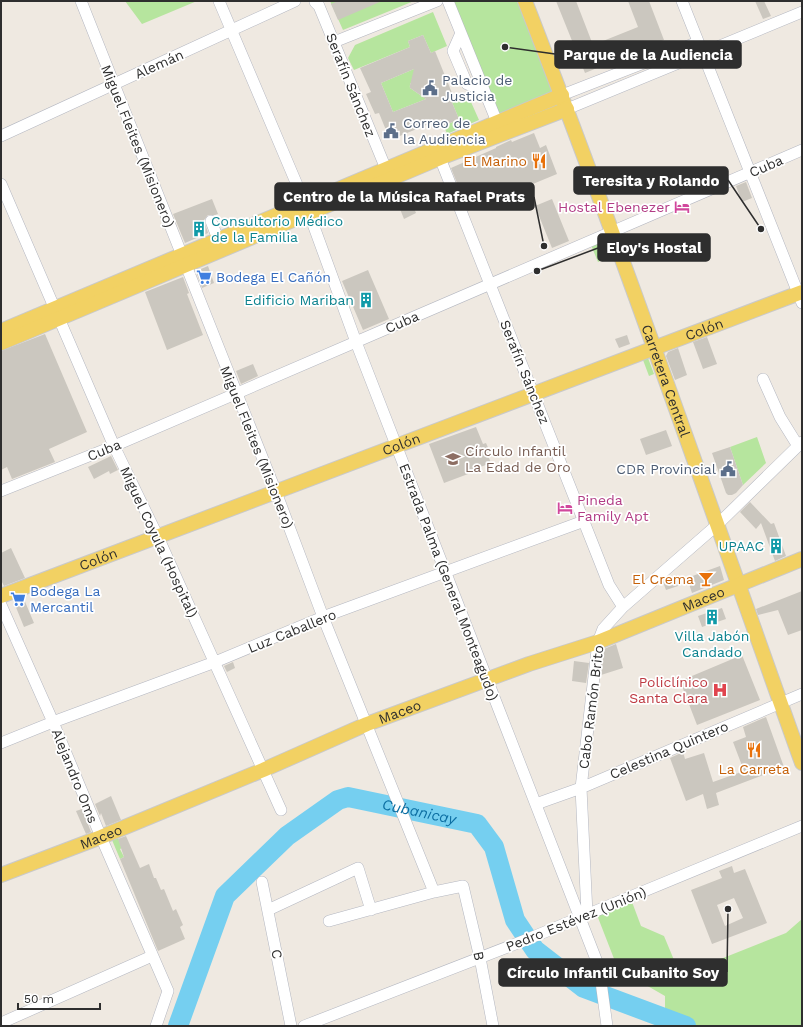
<svg xmlns="http://www.w3.org/2000/svg" width="803" height="1027" font-family="'Work Sans',sans-serif">
<style>
.green{fill:#b6e59e}
.lines{fill:none;stroke-linecap:round;stroke-linejoin:round}
.river{stroke:#75cff0;stroke-width:20}
.building{fill:#cbc7bf;fill-rule:evenodd}
.minor-casing{stroke:#b4b7c1;stroke-width:12}
.major-casing{stroke:#c9c9c9;stroke-width:16}
.minor{stroke:#fff;stroke-width:11}
.major{stroke:#f2d163;stroke-width:14}
.labels{text-anchor:middle;stroke-width:3.5;stroke-linejoin:round;paint-order:stroke}
.street-label{font-size:14px;fill:#2e2e2e;stroke:#fff}
.service-label{font-size:14px;fill:#4e5e75;stroke:#fff;text-anchor:start}
.food-label{font-size:14px;fill:#c56008;stroke:#fff;text-anchor:end}
.hotel-label{font-size:14px;fill:#b23c85;stroke:#fff;text-anchor:end}
.culture-label{font-size:14px;fill:#0d838f;stroke:#fff;text-anchor:end}
.shop-label{font-size:14px;fill:#366cbe;stroke:#fff;text-anchor:start}
.education-label{font-size:14px;fill:#785e54;stroke:#fff;text-anchor:start}
.health-label{font-size:14px;fill:#be3a42;stroke:#fff;text-anchor:end}
.water-label{font-size:15px;font-style:italic;fill:#0d6fa3;stroke:#fff}
.leader{fill:none;stroke:#2e2e2e;stroke-width:1.5}
.callout-dot{fill:#2e2e2e;stroke:#fff;stroke-width:1.5}
.callout{fill:#2e2e2e;stroke:#2e2e2e;stroke-width:1.5}
.callout-label{font-size:15px;text-anchor:middle;font-weight:bold;fill:#fff}
</style>
<rect width="100%" height="100%" fill="#efe9e1"/>
<path class="green" d="M125,1H197L142,24Z
M330,1H414L343,30Z
M453,1H519L556,91L500,116Z
M433,12L447,46L431,53L423,35L408,41L410,47L354,70L348,58L355,45Z
M414,69L418,79C413,81 409,82 410,88L426,99L393,112L381,83Z
M467,93L479,120L447,134L444,126L459,119L451,100Z
M608,239L614,255L598,262L591,245Z
M648,358L654,374L649,376L643,360Z
M757,437L766,463L743,485L730,447Z
M118,838L122,848L120,849L124,857L120,859L112,840Z
M632,902L641,926L664,936L679,972L703,966L786,933L802,919V1026H699L665,1013V996L618,969L597,915Z"/>
<g class="lines">
<path class="river" id="s1" d="M178,1026L225,896L287,836L338,800L348,797L477,824L494,847L515,920L535,950L584,988L686,1026"/>
</g>
<path class="building" d="M338,1H382L338,20L331,4Z
M556,1H576L593,45L638,27L628,1H649L664,40L646,47L645,43L600,61L602,66L585,73Z
M755,1H764L771,16L763,19Z
M423,35L431,53L435,51L454,98L451,100L459,119L444,126L441,119L390,140L379,113L375,114L370,103L366,94L371,92L360,68L410,47L408,41ZM414,69L410,85V88L426,99L393,112L381,83Z
M534,133L540,148L546,145L557,174L468,211L451,168L496,148V147L511,140L512,142Z
M746,182L752,198L742,202L736,186Z
M404,184L416,213L404,219L392,189Z
M212,199L218,214L215,215H208L204,220L208,233L185,243L173,214Z
M552,199L569,241L552,248L535,206Z
M208,266L214,283L202,288L196,271Z
M368,270L389,319L363,330L342,281Z
M183,277L189,293L187,294L203,335L167,350L145,292Z
M45,334L87,432L49,449L55,462L12,479L7,467L1,470V351Z
M627,335L630,344L619,348L615,339Z
M707,337L717,364L703,369L693,342Z
M678,348L687,375L675,380L666,356L668,352Z
M253,364L258,376L241,384L236,371Z
M476,427L483,444L486,443L490,452L487,453L491,463L467,472L468,474L444,483L429,444Z
M666,430L672,446L646,455L640,439Z
M730,447L743,485L736,493L732,495H728L726,493L712,453Z
M111,456L118,470L110,474L109,471L94,479L88,467Z
M750,502L771,524L774,523L786,556L775,561L761,523L756,529L740,512Z
M11,548L25,578L4,586L1,580V553Z
M720,566L724,580L692,593L687,578Z
M677,575L681,585L666,590L663,582L666,579Z
M802,591V630L788,635L778,610L758,615L756,609Z
M23,597L34,623L24,627L13,600Z
M722,608L726,619L702,627L698,616Z
M616,644L623,668L601,675L604,649Z
M742,655L760,700L697,725L680,681Z
M574,661L589,663L586,683L572,681Z
M233,662L235,668L227,672L224,666Z
M766,717L784,767L716,793L719,805L707,809L703,794L686,801L670,758L683,752L685,759L704,753L713,782L744,771L733,742L746,737L743,727Z
M111,796L121,820L106,826L101,813L100,816L95,804Z
M82,809L91,832L86,834L76,811Z
M126,836L140,868L149,864L154,878H156L161,890L164,889L173,911L176,909L183,925L180,927L185,939L158,951L120,859L124,857L118,839Z
M732,866L734,873L745,869L767,923L712,944L691,890L722,878L719,871ZM734,898L743,918L725,926L717,905Z"/>
<g class="lines">
<g class="minor-casing">
<path id="minor" d="M81,1L276,492L323,617L434,892
M219,1L309,213L356,342L599,967L607,1026
M448,1L497,122
M682,1L802,303
M315,2L319,6L386,169
M461,33L453,51L467,84L484,91
M334,42L437,1
M562,95L698,42
M567,109L802,12
M1,136L295,1
M440,158L609,585L623,607
M1,184L114,446L158,537L281,810
M211,221L218,239
M763,379L780,417L798,446
M1,491L114,446L802,150
M1,605L53,722L101,837L168,991L156,1026
M1,743L53,722L215,662L323,617L584,521
M536,804L581,788L802,694
M262,882L291,1026
M268,910L358,868L371,910
M587,914L581,788L598,642L603,629L623,607L717,525L802,442
M329,921L434,892L463,886L480,958L493,1026
M1,1023L152,956
M304,1026L523,941L802,826"/>
</g>
<g class="major-casing">
<g id="major">
<path id="s2" d="M525,1C623,253 711,509 802,763"/>
<path d="M1,331L562,95"/>
<path d="M1,343L440,158L567,109"/>
<path id="s3" d="M1,596L802,292"/>
<path id="s4" d="M1,875L101,837L263,770L367,724L529,664L598,642L802,559"/>
</g>
</g>
<use href="#minor" class="minor"/>
<use href="#major" class="major"/>
</g>
<defs>
<g id="civic-bare" transform="scale(1.2)"><path d="M-.6-6.5H3V-4.5H.6V-3L4-1V1h2V6H-6V1h2V-1L-.6-3ZM-1.2 2.5V6h2.4V2.5Z" fill="#5c6f8a" stroke="#fff" stroke-width="2.5" paint-order="stroke"/></g>
<g id="restaurant-bare" transform="scale(1.2)"><path d="M-5-6h1v4h1v-4h1v4h1v-4h1v5L-1.5 .5V6h-2V.5L-5-1ZM5-6V6H3V1.5H1.5Q1.5-4 5-6Z" fill="#e8710a" stroke="#fff" stroke-width="2.5" paint-order="stroke"/></g>
<g id="hotel-bare" transform="scale(1.2)"><path d="M-6-4.5h1.5V1H6V5H4.5V3h-9V5H-6ZM-4 0a1.8 1.8 0 1 1 3.6 0ZM.5 0V-2.5h3Q6-2.5 6 0Z" fill="#d1479c" stroke="#fff" stroke-width="2.5" paint-order="stroke"/></g>
<g id="building-bare" transform="scale(1.2)"><path d="M-4-6H4V6H1V3H-1V6H-4ZM-2.5-4.3h1.7v1.8h-1.7ZM.8-4.3h1.7v1.8H.8ZM-2.5-1h1.7V.8h-1.7ZM.8-1h1.7V.8H.8Z" fill="#0f9aa8" stroke="#fff" stroke-width="2.5" paint-order="stroke"/></g>
<g id="supermarket-bare" transform="scale(1.2)"><path d="M-6-5.5h2.5l.6 2H6L4.5 2H-2.5L-4.4-4H-6ZM-1.5 3.2a1.3 1.3 0 1 0 .1 0ZM3 3.2a1.3 1.3 0 1 0 .1 0Z" fill="#3f7fe0" stroke="#fff" stroke-width="2.5" paint-order="stroke"/></g>
<g id="school-bare" transform="scale(1.2)"><path d="M0-5L7-2L0 1L-7-2ZM-4 1L0 2.5L4 1V4Q0 6-4 4Z" fill="#8d6e63" stroke="#fff" stroke-width="2.5" paint-order="stroke"/></g>
<g id="bar-bare" transform="scale(1.2)"><path d="M-6-5H6L.8 .8V4.5H3.5V6h-7V4.5H-.8V.8Z" fill="#e8710a" stroke="#fff" stroke-width="2.5" paint-order="stroke"/></g>
<g id="hospital-bare" transform="scale(1.2)"><path d="M-5-5h3v3.5h4V-5h3V5h-3V1.5h-4V5h-3Z" fill="#e0444e" stroke="#fff" stroke-width="2.5" paint-order="stroke"/></g>
</defs>
<g fill-rule="evenodd">
<use href="#civic-bare" x="430" y="88"/>
<use href="#civic-bare" x="391" y="131"/>
<use href="#restaurant-bare" x="539" y="161"/>
<use href="#hotel-bare" x="682" y="207"/>
<use href="#building-bare" x="199" y="229"/>
<use href="#supermarket-bare" x="204" y="277"/>
<use href="#building-bare" x="366" y="300"/>
<use href="#school-bare" x="453" y="459"/>
<use href="#civic-bare" x="728" y="469"/>
<use href="#hotel-bare" x="565" y="508"/>
<use href="#building-bare" x="776" y="546"/>
<use href="#bar-bare" x="706" y="579"/>
<use href="#supermarket-bare" x="18" y="599"/>
<use href="#building-bare" x="712" y="617"/>
<use href="#hospital-bare" x="720" y="690"/>
<use href="#restaurant-bare" x="754" y="750"/>
</g>
<g class="labels">
<g class="street-label">
<text transform="translate(159 64) rotate(-24)" y="5">Alemán</text>
<text transform="translate(351 85) rotate(68)" y="5">Serafín Sánchez</text>
<text transform="translate(138 146) rotate(68)" y="5">Miguel Fleites (Misionero)</text>
<text transform="translate(766 166) rotate(-23)" y="5">Cuba</text>
<text transform="translate(402 322) rotate(-23)" y="5">Cuba</text>
<text dy="5" stroke="none"><textPath href="#s3" startOffset="752">Colón</textPath></text>
<text transform="translate(525 372) rotate(68)" y="5">Serafín Sánchez</text>
<text dy="5" stroke="none"><textPath href="#s2" startOffset="405">Carretera Central</textPath></text>
<text dy="5" stroke="none"><textPath href="#s3" startOffset="428">Colón</textPath></text>
<text transform="translate(257 447) rotate(68)" y="5">Miguel Fleites (Misionero)</text>
<text transform="translate(104 450) rotate(-22)" y="5">Cuba</text>
<text transform="translate(159 542) rotate(65)" y="5">Miguel Coyula (Hospital)</text>
<text dy="5" stroke="none"><textPath href="#s3" startOffset="104">Colón</textPath></text>
<text transform="translate(449 582) rotate(69)" y="5">Estrada Palma (General Monteagudo)</text>
<text dy="5" stroke="none"><textPath href="#s4" startOffset="755">Maceo</textPath></text>
<text transform="translate(292 631) rotate(-22)" y="5">Luz Caballero</text>
<text transform="translate(591 707) rotate(-83)" y="5">Cabo Ramón Brito</text>
<text dy="5" stroke="none"><textPath href="#s4" startOffset="431">Maceo</textPath></text>
<text transform="translate(669 750) rotate(-23)" y="5">Celestina Quintero</text>
<text transform="translate(75 776) rotate(68)" y="5">Alejandro Oms</text>
<text dy="5" stroke="none"><textPath href="#s4" startOffset="107">Maceo</textPath></text>
<text transform="translate(576 919) rotate(-22)" y="5">Pedro Estévez (Unión)</text>
<text transform="translate(277 954) rotate(79)" y="5">C</text>
<text transform="translate(479 956) rotate(78)" y="5">B</text>
</g>
<g class="service-label">
<text x="442" y="85">Palacio de<tspan x="442" dy="16">Justicia</tspan></text>
<text x="403" y="128">Correo de<tspan x="403" dy="16">la Audiencia</tspan></text>
<text x="716" y="474" text-anchor="end">CDR Provincial</text>
</g>
<g class="food-label">
<text x="527" y="166">El Marino</text>
<text x="694" y="584">El Crema</text>
<text x="754" y="774" text-anchor="middle">La Carreta</text>
</g>
<g class="hotel-label">
<text x="670" y="212">Hostal Ebenezer</text>
<text x="577" y="505" text-anchor="start">Pineda<tspan x="577" dy="16">Family Apt</tspan></text>
</g>
<g class="culture-label">
<text x="211" y="226" text-anchor="start">Consultorio Médico<tspan x="211" dy="16">de la Familia</tspan></text>
<text x="354" y="305">Edificio Mariban</text>
<text x="764" y="551">UPAAC</text>
<text x="712" y="641" text-anchor="middle">Villa Jabón<tspan x="712" dy="16">Candado</tspan></text>
</g>
<g class="shop-label">
<text x="216" y="282">Bodega El Cañón</text>
<text x="30" y="596">Bodega La<tspan x="30" dy="16">Mercantil</tspan></text>
</g>
<g class="education-label">
<text x="465" y="456">Círculo Infantil<tspan x="465" dy="16">La Edad de Oro</tspan></text>
</g>
<g class="health-label">
<text x="708" y="687">Policlínico<tspan x="708" dy="16">Santa Clara</tspan></text>
</g>
<g class="water-label">
<text dy="5" stroke="none"><textPath href="#s1" startOffset="370">Cubanicay</textPath></text>
</g>
</g>
<path class="leader" d="M505 47L555 54M761 229L728 180M544 246L534 197M537 271L598 248M728 909L727 972"/>
<g class="callout-dot">
<circle cx="505" cy="47" r="4"/>
<circle cx="761" cy="229" r="4"/>
<circle cx="544" cy="246" r="4"/>
<circle cx="537" cy="271" r="4"/>
<circle cx="728" cy="909" r="4"/>
</g>
<g class="callout">
<rect x="555" y="41" width="186" height="27" rx="4"/>
<rect x="574" y="167" width="154" height="27" rx="4"/>
<rect x="275" y="183" width="259" height="27" rx="4"/>
<rect x="598" y="234" width="112" height="27" rx="4"/>
<rect x="499" y="959" width="228" height="27" rx="4"/>
</g>
<g class="callout-label">
<text x="648" y="60">Parque de la Audiencia</text>
<text x="651" y="186">Teresita y Rolando</text>
<text x="404" y="202">Centro de la Música Rafael Prats</text>
<text x="654" y="253">Eloy's Hostal</text>
<text x="613" y="978">Círculo Infantil Cubanito Soy</text>
</g>
<rect width="803" height="1027" fill="none" stroke="#2e2e2e" stroke-width="4"/>
<path d="M18 1003v6h82v-6" fill="none" stroke="#2e2e2e" stroke-width="2"/>
<text x="24" y="1003" font-size="12" fill="#2e2e2e" stroke="#ffffff" stroke-width="3" paint-order="stroke">50 m</text>
</svg>
